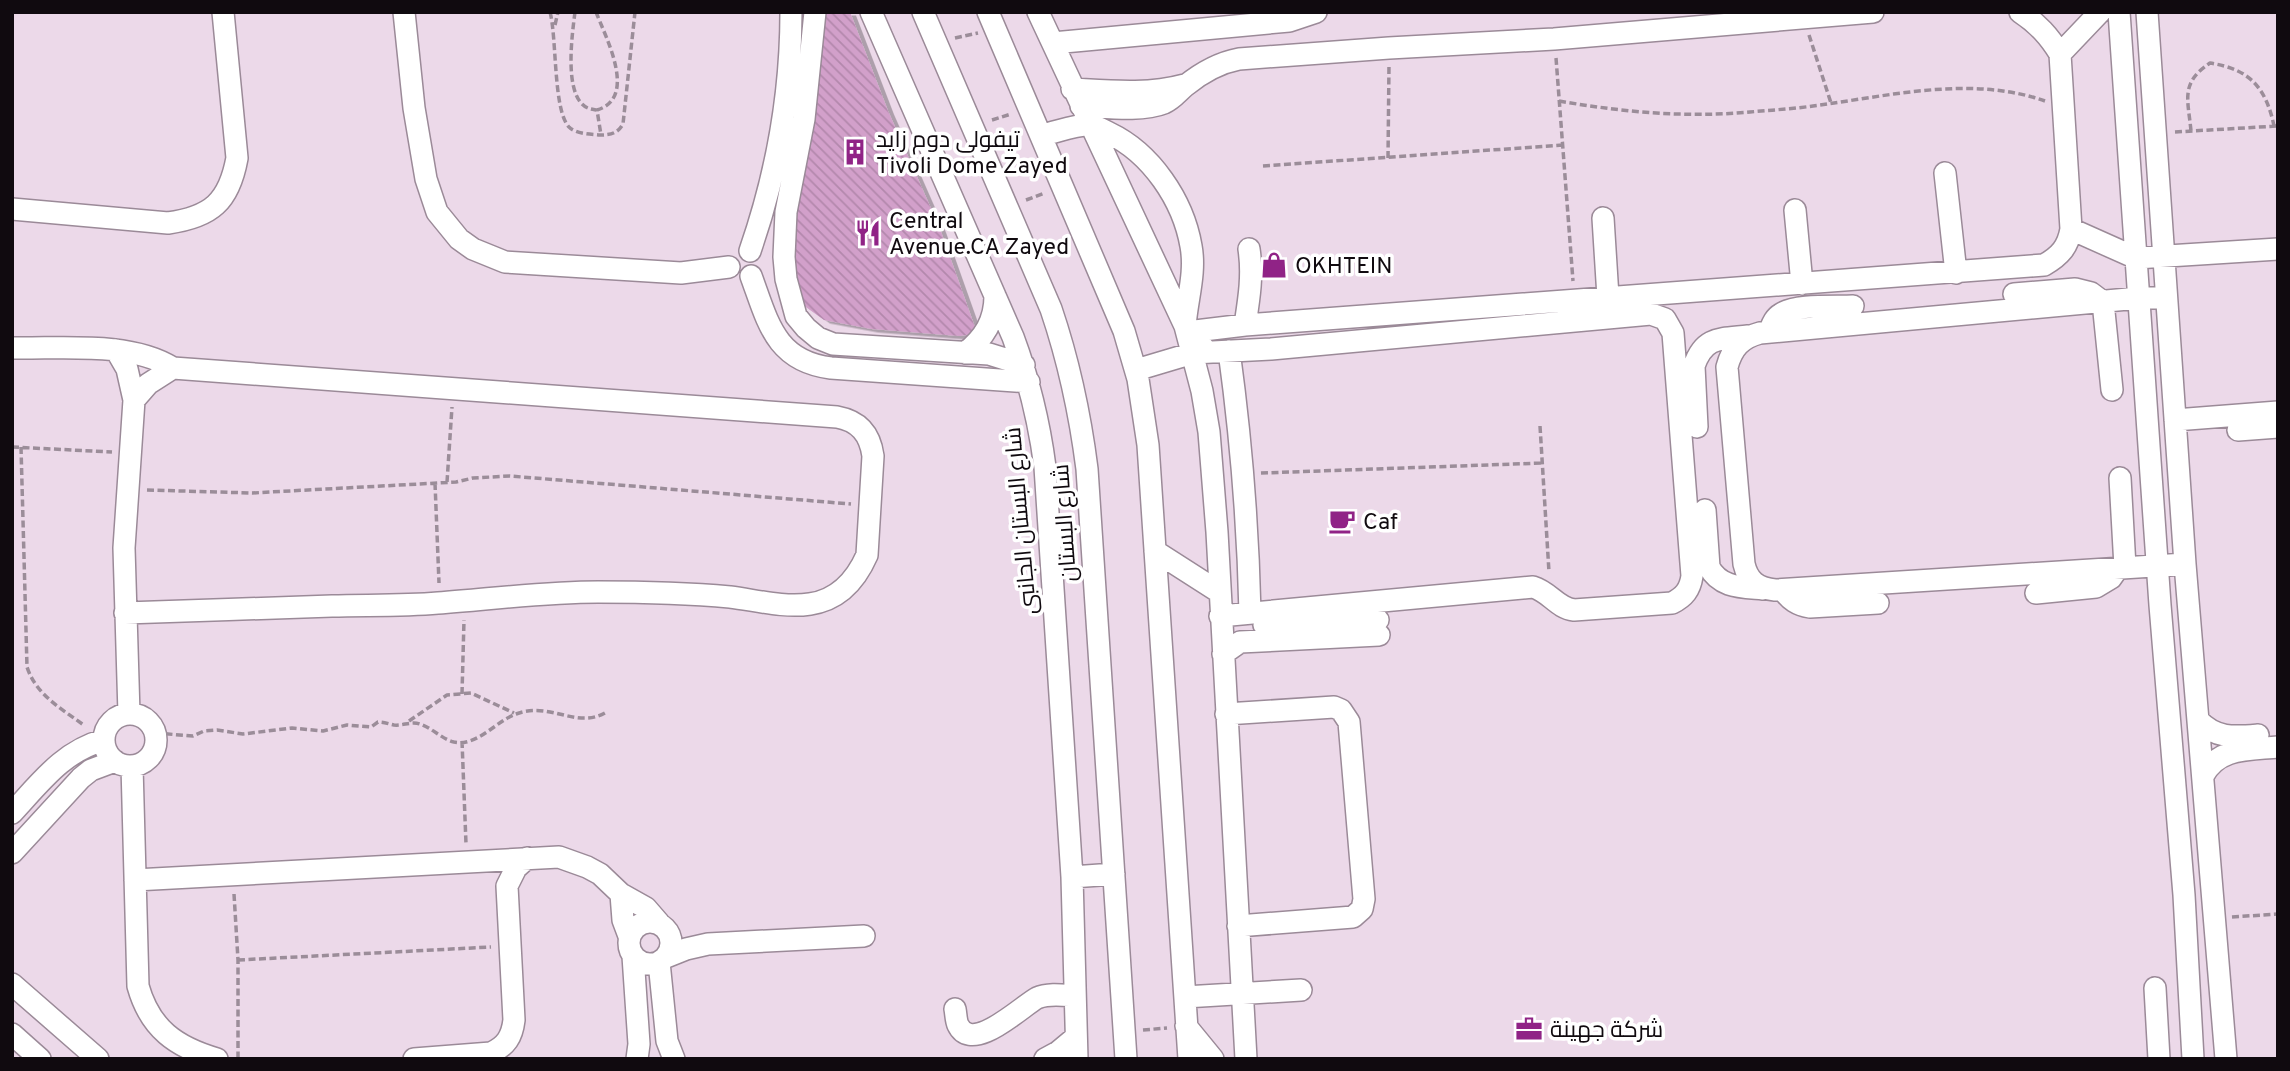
<svg xmlns="http://www.w3.org/2000/svg" width="2290" height="1071" font-family="Overpass,Cairo,sans-serif">
<style>
.building{fill:url(#building-back-hatch);filter:url(#shadow)}
.lines{fill:none;stroke-linecap:round;stroke-linejoin:round}
.minor-casing{stroke:#9b8a98;stroke-width:24}
.path{stroke:#9b8d99;stroke-width:3.5;stroke-dasharray:7 3.5;stroke-linecap:butt}
.minor{stroke:#fff;stroke-width:21}
.labels{text-anchor:middle;stroke-width:7;stroke-linejoin:round;paint-order:stroke}
.poi-label{font-size:23px;fill:#100a0f;stroke:#fff;text-anchor:start}
.street-label{font-size:23px;fill:#100a0f;stroke:#fff}
</style>
<defs>
<pattern id="building-back-hatch" width="6" height="6" patternUnits="userSpaceOnUse" patternTransform="scale(1.75)"><rect width="6" height="6" fill="#d2a0ca"/><path d="M-1 5l2 2M0 0l6 6M5-1l2 2" fill="none" stroke="#b388ac"/></pattern>
<filter id="shadow"><feDropShadow dx="6" dy="3.5" stdDeviation="0" flood-color="#0004"/></filter>
</defs>
<rect width="100%" height="100%" fill="#ecd9e9"/>
<path class="building" d="M825,12H850L888,111L940,229L977,333L960,336L872,329L824,320L803,305L796,280L792,235Z"/>
<g class="lines">
<g class="minor-casing">
<path id="minor" d="M404,12L414,108L426,179L437,212L459,239L473,249L505,262L681,273L729,267
M815,12L804,119L786,212L784,257L786,279L796,316L806,328L818,338L833,344L989,354L1024,365
M871,12L1013,337C1029,380 1039,421 1045,467L1072,877L1077,1059
M923,12L1051,309C1069,362 1080,414 1087,469L1126,1059
M988,12L1124,331L1138,379L1148,445L1189,1059
M1038,12L1185,326L1202,391L1209,432L1217,532L1246,1059
M2119,12L2160,605L2184,895L2193,1059
M2147,12L2185,564L2226,1059
M1053,43L1289,21L1316,12
M2060,54L2100,12
M1072,89C1109,91 1148,95 1184,85
M1081,106C1105,107 1142,112 1164,103C1173,99 1178,92 1185,86C1201,73 1218,63 1239,59L1389,48L1554,39L1873,12
M1042,135C1057,132 1074,125 1089,125C1095,125 1103,130 1109,133C1151,153 1183,200 1191,246C1196,273 1187,299 1185,326
M1945,173L1956,273
M12,209L168,223C211,217 229,202 237,158L223,12
M1795,210L1802,284
M1603,218L1608,297
M2071,229L2136,258L2278,249
M750,251C777,173 791,95 791,12
M751,276C768,322 775,361 831,368L1029,382
M2014,294L2075,289L2091,293L2103,302L2112,390
M2166,298H2139L1760,333C1741,338 1732,348 1727,367L1744,564C1748,581 1757,588 1775,590L2185,564
M1245,325C1249,299 1253,275 1249,249
M1187,332L1245,325L2044,265C2060,256 2068,247 2071,229L2060,54C2049,36 2038,24 2020,12
M1769,332C1772,325 1774,318 1781,314C1795,304 1836,307 1853,306
M12,348C63,349 130,341 173,368L837,417C859,421 870,434 873,456L867,555C856,580 838,600 810,604C784,608 755,600 730,597C686,593 642,592 598,592C544,592 492,599 438,603C403,606 368,605 332,606C263,608 194,611 125,613
M116,350L127,369L134,400L124,548L129,714
M1229,351C1241,438 1248,525 1250,613
M965,353C984,338 995,321 995,296
M1193,353L1271,349L1651,314L1665,319L1673,333L1692,576C1690,590 1684,597 1672,603L1574,610C1557,608 1550,592 1533,587L1220,616
M1136,370L1193,353L1203,347
M134,400L148,384L173,368
M2175,420L2278,412
M1697,427L1694,366C1704,336 1721,339 1748,336
M2238,430L2278,427
M2120,478L2125,567
M1705,510L1709,567C1720,588 1742,587 1763,589
M1155,551L1219,592
M1783,590C1790,600 1797,605 1810,607L1878,603
M2036,593L2096,587L2111,578L2118,568
M1264,625L1378,620
M1223,654L1240,642L1379,635
M1226,714L1334,707L1341,710L1349,722L1364,899L1362,909L1353,917L1238,926
M104 740a26 26 0 1 1 52 0a26 26 0 1 1-52 0Z
M2198,720C2216,739 2234,737 2258,735
M132,766L138,986C150,1029 176,1047 217,1059
M2203,776C2218,747 2249,750 2278,747
M12,813C40,783 63,751 104,740
M12,853L81,778L91,770L115,761
M1072,877L1114,874
M135,880L559,857L587,867L600,874L621,894L646,908L659,923
M621,894L623,920L629,936
M629 943a21 21 0 1 1 42 0a21 21 0 1 1-42 0Z
M633,956L639,1044L637,1059
M666,957L686,949L708,944L864,936
M659,962L667,1041L674,1059
M12,984L98,1059
M2155,988L2159,1059
M1185,997L1301,990
M955,1009C956,1014 956,1021 958,1025C972,1055 1022,1006 1037,998C1048,993 1062,995 1074,996
M1186,1026L1213,1059
M12,1034L40,1059
M414,1059L491,1053C506,1046 512,1037 514,1020L507,886L516,868L527,858
M1045,1059L1058,1052L1076,1037"/>
</g>
<path class="path" d="M550,12C557,38 553,110 569,127C576,134 590,134 600,135C611,135 618,133 623,124L635,12
M575,12C572,35 565,87 582,104C587,109 591,109 597,110
M596,12C606,38 638,98 597,110L601,135
M555,25L558,12
M1809,35L1831,103
M955,38L978,33
M1556,58L1573,281
M1559,101C1623,112 1686,118 1750,112C1771,110 1792,109 1813,106C1889,96 1971,75 2045,101
M992,120L1011,114
M2191,131C2188,99 2180,83 2210,63C2249,69 2266,87 2274,126
M2175,132L2278,126
M1388,158L1389,65
M1263,166L1563,145
M1026,200L1045,193
M1540,426L1549,572
M12,447L112,452
M21,447L27,667C36,695 62,709 85,726
M1261,473L1542,463
M447,482L452,407
M435,483L439,583
M147,490L252,493L456,482L473,478L510,476L851,504
M462,694L464,620
M409,721L447,695L471,693L514,713
M155,733L193,736L204,731L217,730L243,734L292,728L323,731L347,725L371,727L378,722C384,722 389,724 394,725C403,726 411,721 420,724C432,728 442,739 454,742C477,747 496,721 516,714C549,701 576,729 605,713
M462,741L466,844
M234,894L238,960V1058
M2232,917L2278,914
M238,960L491,947
M1143,1030L1167,1028"/>
<use href="#minor" class="minor"/>
</g>
<defs>
<g id="building-bare" transform="scale(2.1)"><path d="M-4-6H4V6H1V3H-1V6H-4ZM-2.5-4.3h1.7v1.8h-1.7ZM.8-4.3h1.7v1.8H.8ZM-2.5-1h1.7V.8h-1.7ZM.8-1h1.7V.8H.8Z" fill="#902386" stroke="#fff" stroke-width="2.5" paint-order="stroke"/></g>
<g id="restaurant-bare" transform="scale(2.1)"><path d="M-5-6h1v4h1v-4h1v4h1v-4h1v5L-1.5 .5V6h-2V.5L-5-1ZM5-6V6H3V1.5H1.5Q1.5-4 5-6Z" fill="#902386" stroke="#fff" stroke-width="2.5" paint-order="stroke"/></g>
<g id="shop-bare" transform="scale(2.1)"><path d="M-5-2.5h2.3a2.7 3.5 0 0 1 5.4 0H5L5.5 6h-11ZM-1.5-2.5h3a1.5 2.3 0 0 0-3 0Z" fill="#902386" stroke="#fff" stroke-width="2.5" paint-order="stroke"/></g>
<g id="cafe-bare" transform="scale(2.1)"><path d="M-5.5-4.5H6V0H3Q3 3.5 0 3.5H-2.5Q-5.5 3.5-5.5 0ZM3-3.2v2h1.7v-2ZM-6 4.5H4V6H-6Z" fill="#902386" stroke="#fff" stroke-width="2.5" paint-order="stroke"/></g>
<g id="office-bare" transform="scale(2.1)"><path d="M-6-3h4V-5.5h4V-3h4V5H-6ZM-1-4.5V-3h2v-1.5ZM-6 0V1H6V0Z" fill="#902386" stroke="#fff" stroke-width="2.5" paint-order="stroke"/></g>
</defs>
<g fill-rule="evenodd">
<use href="#building-bare" x="855" y="152"/>
<use href="#restaurant-bare" x="868" y="233"/>
<use href="#shop-bare" x="1274" y="265"/>
<use href="#cafe-bare" x="1342" y="521"/>
<use href="#office-bare" x="1529" y="1029"/>
</g>
<g class="labels">
<g class="poi-label">
<text x="876" y="147">تيفولى دوم زايد<tspan x="876" dy="26">Tivoli Dome Zayed</tspan></text>
<text x="889" y="228">Central<tspan x="889" dy="26">Avenue.CA Zayed</tspan></text>
<text x="1295" y="273">OKHTEIN</text>
<text x="1363" y="529">Caf</text>
<text x="1550" y="1037">شركة جهينة</text>
</g>
<g class="street-label">
<text transform="translate(1020 521) rotate(-95)" y="8">شارع البستان الجانبى</text>
<text transform="translate(1064 523) rotate(-94)" y="8">شارع البستان</text>
</g>
</g>
<rect width="2290" height="1071" fill="none" stroke="#100a0f" stroke-width="28"/>
</svg>
